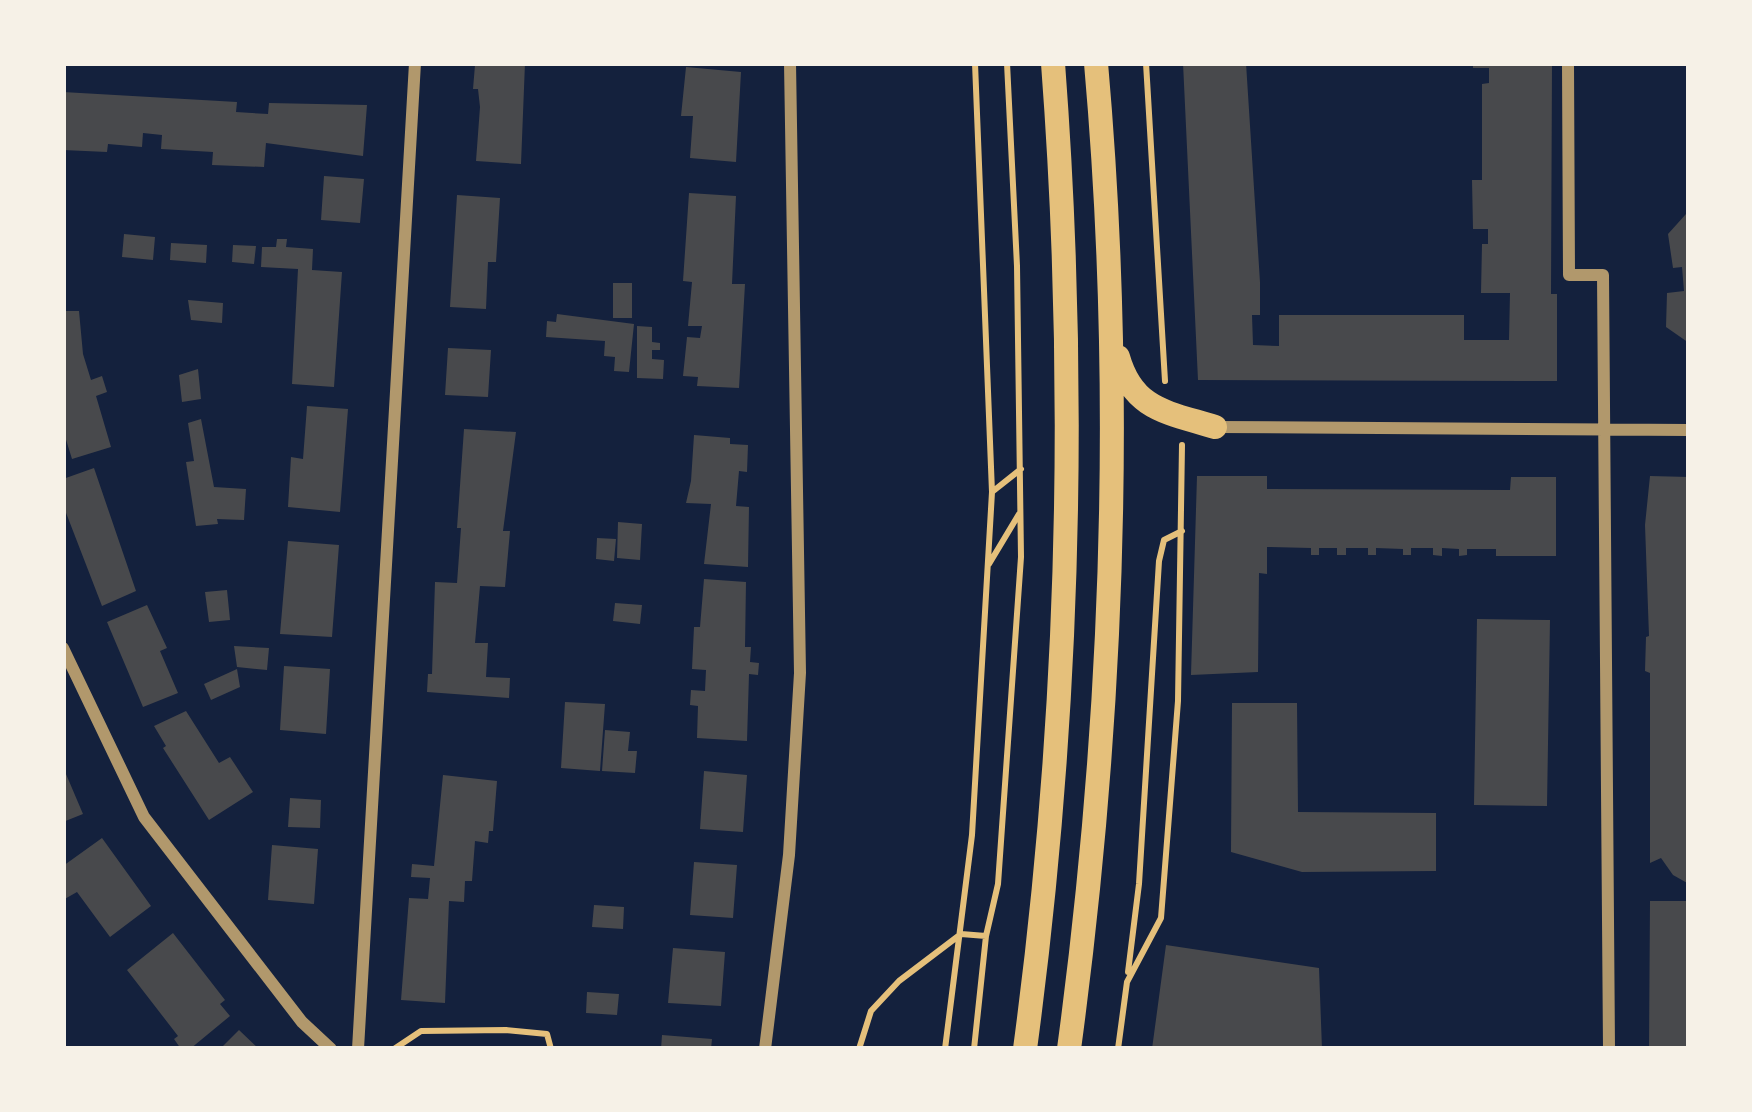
<svg xmlns="http://www.w3.org/2000/svg" width="1752" height="1112" font-family="Cabin,sans-serif">
<style>
.building{fill:#48494c}
.lines{fill:none;stroke-linecap:round;stroke-linejoin:round}
.path{stroke:#e5c07b;stroke-width:6}
.minor{stroke:#b1986c;stroke-width:12}
.primary{stroke:#e5c07b;stroke-width:24}
</style>
<rect width="100%" height="100%" fill="#14213d"/>
<path class="building" d="M480,63H525L521,164L476,161L480,107L478,89H473L475,65Z
M1183,63H1246L1260,282V315H1252L1253,345L1279,346V315H1464V340H1509L1510,293H1481L1482,244H1488V229H1473L1472,180H1482V84L1489,83V68H1473V63H1552L1551,294H1557V381L1198,380Z
M686,67L741,72L736,162L690,158L693,116H681Z
M63,92L237,102L236,112L268,114L269,103L367,105L363,156L266,143L264,167L212,165L213,152L161,149L162,135L143,133L142,147L108,144L107,152L63,150Z
M324,176L364,179L360,223L321,220Z
M689,193L736,196L732,284H745L739,388L697,386L698,377L683,376L687,337L700,338L702,326H688L692,282L683,281Z
M457,195L500,198L496,262H488L486,309L450,307Z
M1686,214L1689,216V343L1666,327L1667,293L1684,291L1682,267L1673,268L1668,234Z
M124,234L155,237L153,260L122,257Z
M277,239H287L286,247L313,249L312,270L342,272L334,387L292,384L298,269L261,267L262,247H276Z
M171,243L207,245L206,263L170,260Z
M233,245L256,246L254,264L232,262Z
M613,283H632V318H613Z
M188,300L223,303L222,323L191,320Z
M63,311H79L83,354L91,380L102,376L107,392L96,396L111,447L72,459L63,430Z
M557,314L634,324L629,372L614,371L615,357L604,356L605,341L546,337L547,321L556,322Z
M637,326L652,327V342L660,343V350H652V359L664,360L663,379L637,378Z
M448,348L491,350L488,397L445,395Z
M198,369L201,399L182,402L179,375Z
M307,406L348,409L340,512L288,507L291,457L303,459Z
M201,419L214,487L246,489L244,520L217,519L218,524L196,526L186,462L194,461L188,423Z
M464,429L516,432L503,531H510L505,587L480,586L475,643H488L486,677L510,678L509,698L427,692L428,674H432L435,582L457,583L461,528H457Z
M694,435L730,438V444L748,445L747,472L739,471L736,506L749,507L748,567L704,564L711,504L686,503L691,481Z
M94,468L136,591L102,606L63,505V479Z
M1197,476H1267V489L1510,490L1511,477H1556V556H1496V549H1467V555L1459,556V549L1442,548V556L1433,555V548H1411V555H1403V549L1376,548V555H1368V548H1346V555H1337V548H1319V555H1311V548L1267,547V574L1259,573L1258,672L1191,675Z
M1650,476L1689,477V884L1673,875L1661,858L1650,863V673L1645,671L1646,637L1649,636L1645,525Z
M618,522L642,524L640,560L617,558Z
M597,538L616,539L614,561L596,559Z
M288,541L339,545L332,637L280,634Z
M704,579L746,582L745,647H751L750,662L759,663L758,675L749,674L747,741L697,738L698,706L690,705L691,690L705,691L706,670L692,669L694,627H700Z
M227,590L230,620L209,622L205,592Z
M615,603L642,605L640,624L613,621Z
M147,605L167,648L160,651L178,693L143,707L107,622Z
M1477,619L1550,620L1547,806L1474,805Z
M234,646L269,648L267,670L237,667Z
M284,666L330,669L326,734L280,730Z
M237,669L240,687L211,700L204,684Z
M565,702L605,704L600,771L561,768Z
M1232,703H1297L1298,812L1436,813V871L1302,872L1231,852Z
M186,711L219,763L230,757L253,792L209,820L163,748L166,746L154,726Z
M605,730L630,732L628,751H637L635,773L602,771Z
M63,767L83,814L63,822Z
M704,771L747,775L743,832L700,829Z
M443,775L497,781L493,831H489L488,843L475,841L472,881H465L464,902L449,901L445,1003L401,1000L409,898L428,899L430,878L411,877L412,864L434,866Z
M290,798L321,800L320,828L288,827Z
M102,838L151,906L110,937L77,892L63,900V866Z
M272,845L318,849L314,904L268,900Z
M694,862L737,865L733,918L690,915Z
M1650,901H1689V1049H1649Z
M594,905L624,907L623,929L592,927Z
M173,933L225,1000L220,1004L230,1016L190,1049H181L174,1039L178,1036L127,970Z
M1166,945L1319,968L1322,1049H1152Z
M673,948L725,952L721,1006L668,1003Z
M587,992L619,994L617,1015L586,1013Z
M239,1030L259,1049H220Z
M662,1035L712,1039L711,1049H661Z"/>
<g class="lines">
<path class="path" d="M975,63L992,492
M1146,63L1165,381
M989,564L1019,514
M1128,972L1139,884L1159,561L1164,540L1182,531
M394,1049L421,1031L506,1030L547,1034L551,1049
M859,1049L871,1011L899,981L961,934L986,936
M945,1049L972,835L992,492L1021,469
M974,1049L986,936L998,884L1021,557L1017,266L1007,63
M1118,1049L1127,982L1161,918L1178,701L1182,445"/>
<path class="minor" d="M1568,63L1569,275H1603L1609,1049
M1215,427L1689,430
M63,648L144,817L302,1022L331,1049
M358,1049L415,63
M765,1049L789,855L800,673L790,63"/>
<path class="primary" d="M1118,357C1133,410 1167,412 1215,427
M1025,1049C1069,722 1078,393 1053,63
M1069,1049C1113,723 1125,391 1096,63"/>
</g>
<rect width="1752" height="1112" fill="none" stroke="#f6f1e7" stroke-width="132"/>
</svg>
